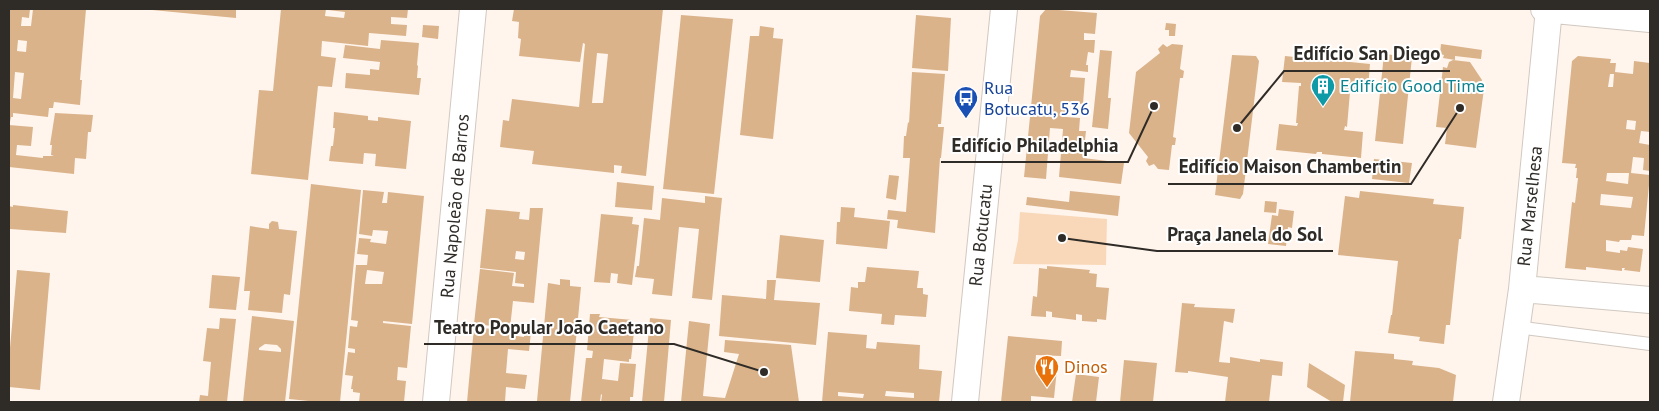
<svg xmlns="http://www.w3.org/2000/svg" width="1659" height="411" font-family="'PT Sans',sans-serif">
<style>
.green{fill:#f9d8b9}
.building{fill:#dbb38b;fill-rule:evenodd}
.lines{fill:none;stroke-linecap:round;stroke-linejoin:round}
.service-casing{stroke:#d1c8c0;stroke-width:14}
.minor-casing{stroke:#d1c8c0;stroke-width:28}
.service{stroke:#fff;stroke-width:12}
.minor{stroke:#fff;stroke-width:26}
.labels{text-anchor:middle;stroke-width:4;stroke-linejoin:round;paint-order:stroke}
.culture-label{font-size:18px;fill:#0d838f;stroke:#fff;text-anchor:start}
.transit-label{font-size:18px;fill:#164399;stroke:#fff;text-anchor:start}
.street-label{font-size:18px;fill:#2f2c28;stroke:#fff}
.food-label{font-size:18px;fill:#c56008;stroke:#fff;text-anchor:start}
.leader{fill:none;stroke:#2f2c28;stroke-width:2}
.callout-dot{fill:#2f2c28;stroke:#fff;stroke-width:2}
.callout-label{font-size:19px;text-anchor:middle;font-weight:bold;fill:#2f2c28;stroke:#fff;stroke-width:4;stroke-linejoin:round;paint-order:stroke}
</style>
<rect width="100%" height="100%" fill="#fff5ed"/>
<path class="green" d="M1020,212L1107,219L1106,265L1013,264L1018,240Z"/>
<path class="building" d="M9,9H30L29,18L22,17L21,26H31L33,9H86L80,80H82L80,105L54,102L53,108H49L48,117L13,113V117H11L10,122H9ZM18,40L27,41L26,52L17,51ZM15,72L24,73L21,99L13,98Z
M152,9H236V18L152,10Z
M281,9H326L325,16L344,18L345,12L328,10V9H408L407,18L391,17V24L407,25L406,36L369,33L368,46L322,41L321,56L336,58L332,87L318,86L308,180L251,174L259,90L273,91Z
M514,9H631L638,10V9H663L646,176L621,173L622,166L614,165V173L532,164L534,151L500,147L503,120L509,121L512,99L579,107L585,44L583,43L580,62L519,56L521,39L518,38L519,22L512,21ZM597,53L608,54L603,103H592Z
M1046,9L1097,13L1095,34L1084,33V40H1095L1094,53L1088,52L1086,65H1088V72L1071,70L1070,77L1085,78L1083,104L1067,103L1066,117L1080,118L1079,131H1086L1083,158L1124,163L1121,184L1059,177L1063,129L1050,128L1046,179L1024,177L1040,16Z
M681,15L733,19L714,194L663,189Z
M916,15L951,18L948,71L912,68Z
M1166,23L1176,24L1175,36H1169V30H1165Z
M423,25L439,26L438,39L422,37Z
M760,26L774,28L773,38L783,39L773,139L740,135L750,36H759Z
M381,40L419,43L417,65L418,66L417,78H421L419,95L345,88L346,73L370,75V69L379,70L380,62L343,58L345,45L380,49Z
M1163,44L1167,47L1172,44L1183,45L1180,69L1184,71L1183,78H1180L1173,137L1176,138L1175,145H1172L1169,170L1158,169L1154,164L1149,166L1146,161L1148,157L1129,133L1136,72L1160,53L1158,49Z
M1441,44L1482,50L1481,59L1455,56V60L1443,58L1444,55L1440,54Z
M1100,50L1112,51L1108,98H1111L1108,129L1092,127Z
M1384,54L1412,57L1403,144L1375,141Z
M1232,55L1256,56L1259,61L1243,194L1240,199L1215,195Z
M1285,56L1325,60V61H1330V60L1370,64L1368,89L1349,88L1348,92H1350L1347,127L1345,126L1344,130L1363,132L1361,158L1322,154V152H1317L1316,154L1276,150L1279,124L1297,126L1298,123H1296L1299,86H1301V83L1282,82Z
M1578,56L1611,59L1610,63H1616L1615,72L1633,74L1634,61L1650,63V132L1641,131L1639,143L1650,145V171L1643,170L1644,158L1633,157L1631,173L1650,175L1644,236L1632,235L1631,240H1620L1619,242L1606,240V251L1620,253V250L1627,251L1628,247L1643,249L1640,272L1624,270L1625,268H1622V271L1586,267V270L1565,268L1572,202L1575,203L1578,178H1576L1577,168H1575L1576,164L1562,163L1572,61ZM1610,74H1614L1613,87H1608ZM1627,120L1636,121L1635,130L1626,129ZM1607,173H1629L1628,184L1606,181ZM1601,194L1633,197L1631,208L1600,205Z
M1453,60L1470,62L1482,80L1481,89H1484L1476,148L1445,144L1447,128L1436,127L1443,67L1447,68L1449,62Z
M912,72L945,74L941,124H938V127H944L941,158H940L935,233L897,228L898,220L887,219L888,210L906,212L910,158H903L904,136H906L908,122L909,123Z
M334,112L368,116V120L378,121V117L411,121L406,169L375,166L376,154L364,153L363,164L329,161L331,146H333L335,128H333Z
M55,113L93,115L91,132H88L86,159L75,158L74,174L9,167V125L33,127L31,146L17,145L16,155L43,158V156H54L51,155L52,145H50Z
M1099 145a6 6 0 1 1 12 0a6 6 0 1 1-12 0Z
M1374,159L1412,163L1409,183L1372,179Z
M889,175L899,176L896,200L886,198Z
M617,182L654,186L652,210L615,207Z
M311,184L361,190L340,402H318L289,399Z
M363,190L384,192L382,203H387L388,192L424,196L412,324L383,321V323L411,326L407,368L398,367L397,380L406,381L404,402H359L360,393L353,392V389H351L353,376L345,375L348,352L355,353V349L348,348L350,326L357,327L358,321L351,320L356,265H367L368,255L357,254L359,238L371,239L370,242L386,244L388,231L373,230L372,236L359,234ZM367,270L384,272L382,284H365Z
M1070,191L1120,196L1118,216L1026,205L1027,197L1069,202Z
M1360,191L1434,199L1433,204L1464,207L1461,239H1459L1450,325H1446L1444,344L1419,341L1420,337L1388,333L1391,315H1392L1398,261L1338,255L1345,196L1359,198Z
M705,196L722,198L712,300L692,298L699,229L679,227L672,296L652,294L654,279L635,277L637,266H639L644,218L660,220L662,198L705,203Z
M1265,201L1277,202L1276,213L1264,212Z
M13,205L68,211L66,233L10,229V233H9V206L13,207Z
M841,207L855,208L854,217L890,221L887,249L836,244L837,222H840Z
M530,208H543L534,303L513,301L510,328L474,324L480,269L514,273L512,286L524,287V284L515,283L516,272L480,268L486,209L520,212L519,219L529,220ZM516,251L525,252L524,260L515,259Z
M1279,209L1294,211L1292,228L1288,227L1286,246L1268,244L1272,215L1278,216Z
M601,214L633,217L632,224L639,225L632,285L617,283L618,274L611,273L610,283L594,282Z
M272,221L278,222L279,229L297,231L290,295L284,294L282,313L248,310L250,291H244L250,226L269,229V224Z
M780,235L824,240L820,282L776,278Z
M1047,266L1090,270L1089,273L1097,274L1096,287L1109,288L1106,320L1097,319V322L1082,321V315L1076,314V320L1052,317V312L1046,311V317L1031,316L1033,296L1037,297L1039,268L1047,269Z
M867,267L919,271L917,288H923V294L928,295L926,317L895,315L894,325L881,324L882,314L849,311L851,287L858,288V282H865Z
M17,270L50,273L40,390L9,387V359Z
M212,275L240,277L236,310L209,308Z
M560,279L570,280V286L581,287L570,402L537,401L548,283L560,285Z
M767,280H776L774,300L820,303L816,345L719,336L722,295L766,299Z
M1182,303L1195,304L1194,307L1235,309L1233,323L1224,321L1219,362L1230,363V357L1260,362V359L1283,362L1282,376L1272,375L1269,402H1225L1228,377L1188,371V373L1175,372Z
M590,314H600L599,317L633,320V323H635L631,359H629V362L604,359L602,379L618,381L620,363L636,364L633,397H630V402H601L602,395L601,394L600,402H581L586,358H592L593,351L587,350Z
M252,316L294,321L285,402H243ZM265,344L277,345L281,349V352L259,350V348Z
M220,318L236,319L227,402H199L200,395L208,396L211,362L203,361L207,328L219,329Z
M650,318L671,320L664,402H642Z
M689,321L710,324L703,396L725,398L739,354L724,352L725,340L791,345L799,402H681Z
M474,327L510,331V335L524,337V332H531L529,351L508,349L506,373L527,375L525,389L506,387L505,402H467Z
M828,332L867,335L866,348L876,349L877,342L920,345L919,369L942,371L939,402H822ZM886,391L914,393V398L885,396ZM838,392L864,394L863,398L838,396Z
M1008,336L1062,341L1061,356L1036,355L1035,367L1057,369L1054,398L1031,396V402H1001Z
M1355,351L1394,354V359L1413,361L1412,365L1439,368L1456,375L1453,402H1350Z
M1124,360L1157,363L1153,402H1120Z
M1309,363L1345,385L1343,402H1332L1307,387Z
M1076,374L1099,377L1096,402H1072Z"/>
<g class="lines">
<g class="service-casing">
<path id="service" d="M1516,327L1650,344"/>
</g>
<g class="minor-casing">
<path id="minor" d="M1544,9L1650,19
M1522,289L1650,300
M436,402L473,9
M965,402L1004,9
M1506,402L1522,289L1549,9"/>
</g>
<use href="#service" class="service"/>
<use href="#minor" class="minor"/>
</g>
<defs>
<g id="building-pin" transform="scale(1.25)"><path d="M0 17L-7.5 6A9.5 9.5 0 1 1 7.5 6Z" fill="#0f9aa8" stroke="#fff"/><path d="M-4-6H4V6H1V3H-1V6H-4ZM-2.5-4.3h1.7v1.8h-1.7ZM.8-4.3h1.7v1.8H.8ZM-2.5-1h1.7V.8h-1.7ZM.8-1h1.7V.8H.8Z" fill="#fff"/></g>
<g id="bus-pin" transform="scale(1.25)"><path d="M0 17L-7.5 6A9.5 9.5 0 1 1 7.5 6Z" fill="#1a4fb4" stroke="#fff"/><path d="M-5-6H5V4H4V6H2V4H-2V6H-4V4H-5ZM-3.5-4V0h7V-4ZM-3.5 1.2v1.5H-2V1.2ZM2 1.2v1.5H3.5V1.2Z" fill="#fff"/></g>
<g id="restaurant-pin" transform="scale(1.25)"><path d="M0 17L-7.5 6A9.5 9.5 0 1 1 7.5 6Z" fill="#e8710a" stroke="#fff"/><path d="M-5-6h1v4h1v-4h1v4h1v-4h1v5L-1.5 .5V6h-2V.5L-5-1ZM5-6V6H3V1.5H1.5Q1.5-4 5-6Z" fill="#fff"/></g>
</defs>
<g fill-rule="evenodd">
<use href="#building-pin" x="1323" y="86"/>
<use href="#bus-pin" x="966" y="98"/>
<use href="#restaurant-pin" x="1047" y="367"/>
</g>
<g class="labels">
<g class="culture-label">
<text x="1340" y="92">Edifício Good Time</text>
</g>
<g class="transit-label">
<text x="984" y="94">Rua<tspan x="984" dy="21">Botucatu, 536</tspan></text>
</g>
<g class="street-label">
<text transform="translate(455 206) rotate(-85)" y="6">Rua Napoleão de Barros</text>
<text transform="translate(1530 206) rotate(-84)" y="6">Rua Marselhesa</text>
<text transform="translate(981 235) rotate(-84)" y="6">Rua Botucatu</text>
</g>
<g class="food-label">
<text x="1064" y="373">Dinos</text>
</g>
</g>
<path class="leader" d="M1237 128L1284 71H1450M1154 106L1128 162H941M1460 108L1411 184H1168M1062 238L1157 251H1333M764 372L674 344H424"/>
<g class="callout-dot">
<circle cx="1237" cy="128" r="5"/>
<circle cx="1154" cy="106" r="5"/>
<circle cx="1460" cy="108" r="5"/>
<circle cx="1062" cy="238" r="5"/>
<circle cx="764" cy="372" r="5"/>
</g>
<g class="callout-label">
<text x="1367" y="60">Edifício San Diego</text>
<text x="1035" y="152">Edifício Philadelphia</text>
<text x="1290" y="173">Edifício Maison Chambertin</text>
<text x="1245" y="241">Praça Janela do Sol</text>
<text x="549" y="334">Teatro Popular João Caetano</text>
</g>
<rect width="1659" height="411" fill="none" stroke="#2f2c28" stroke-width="20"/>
</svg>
